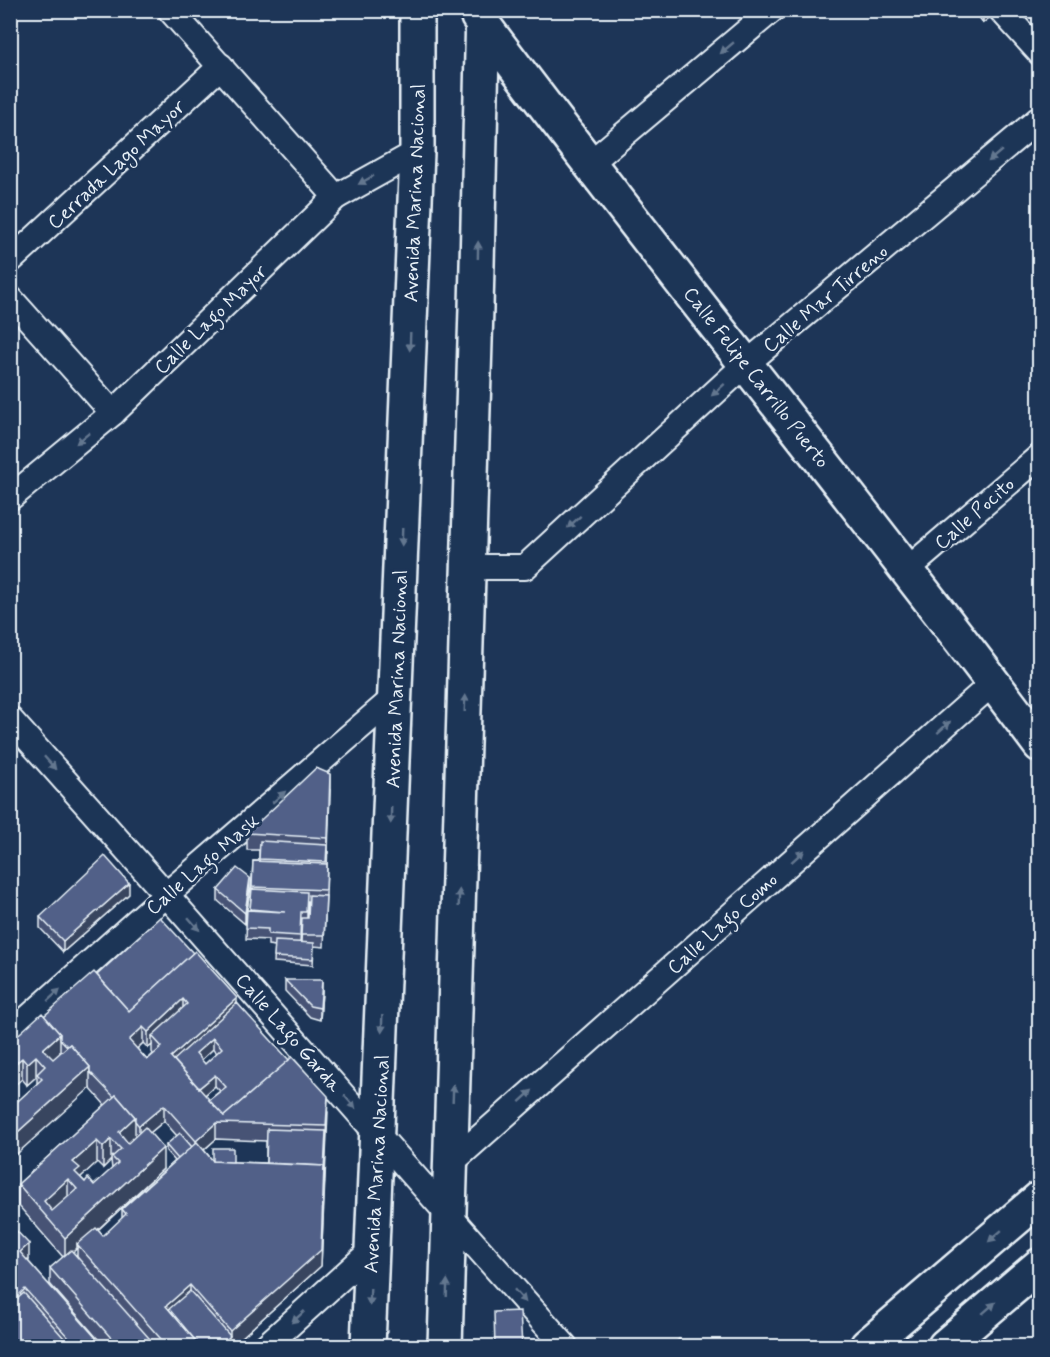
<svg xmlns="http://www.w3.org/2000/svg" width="1050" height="1357" font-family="Mynerve,sans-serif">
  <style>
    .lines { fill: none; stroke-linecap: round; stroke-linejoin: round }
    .street-casing { stroke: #e8f1f8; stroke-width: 28 }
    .secondary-casing { stroke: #e8f1f8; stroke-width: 38 }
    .street { stroke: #1d3557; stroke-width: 24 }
    .secondary { stroke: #1d3557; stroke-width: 33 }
    .wall { fill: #465375; stroke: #e8f1f8; stroke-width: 1.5; fill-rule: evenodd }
    .shaded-wall { fill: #39445f; stroke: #e8f1f8; stroke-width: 1.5 }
    .building { fill: #516188; stroke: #e8f1f8; stroke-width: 1.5; fill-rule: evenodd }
    .oneway { fill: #64778f }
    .labels { text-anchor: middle; stroke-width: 6; stroke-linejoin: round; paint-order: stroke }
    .street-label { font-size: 20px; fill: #e8f1f8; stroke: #1d3557 }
  </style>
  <rect width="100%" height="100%" fill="#1d3557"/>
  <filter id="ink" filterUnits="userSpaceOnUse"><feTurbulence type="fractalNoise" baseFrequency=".0167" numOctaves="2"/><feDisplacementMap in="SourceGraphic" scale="12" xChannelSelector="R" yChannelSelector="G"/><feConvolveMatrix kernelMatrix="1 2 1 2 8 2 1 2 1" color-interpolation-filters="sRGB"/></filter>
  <g filter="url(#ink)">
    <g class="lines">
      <g class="street-casing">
        <g id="street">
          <path d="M170 10 336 197"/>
          <path d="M1001 10 1040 53"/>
          <path d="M589 164 772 10"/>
          <path d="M10 261 221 66"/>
          <path d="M10 298 113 413"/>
          <path d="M10 498 113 413 336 197 417 152"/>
          <path d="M469 567H525L746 364 1040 118"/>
          <path d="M908 569 1040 456"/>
          <path d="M10 719C197 927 379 1138 565 1346"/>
          <path d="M10 1034 167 894 396 696"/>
          <path d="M451 1163 993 683"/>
          <path d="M266 1346 372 1250"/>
        </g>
      </g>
      <g class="secondary-casing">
        <g id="secondary">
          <path d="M478 17C661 263 857 499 1040 745"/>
          <path d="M368 1346 417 152V10"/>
          <path d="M445 1346 476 308 483 10"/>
          <path d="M867 1346 1040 1198"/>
          <path d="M945 1346 1040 1265"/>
        </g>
      </g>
      <use href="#street" class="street"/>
      <use href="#secondary" class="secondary"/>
    </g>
    <g class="wall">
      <path d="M974 10H995V13L983 23Z"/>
      <path d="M330 790 324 947 314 946 313 965 274 962 275 946 268 945V940L246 939 247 913 245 924 218 901V890L250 889 247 910 250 911 253 861H259V850H247V833ZM307 901H308V918H307ZM301 923H302L301 943H300Z"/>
      <path d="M129 894 63 952 40 928V917Z"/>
      <path d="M97 975 237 1003 328 1112 321 1266 231 1347H105L50 1284V1268L63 1257 18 1205V1184L105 1105 90 1088 18 1101 37 1084V1078L36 1077 27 1085 22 1079 10 1042ZM143 1043 148 1048 152 1045V1052L153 1054 147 1060 137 1049ZM213 1049 217 1053 205 1064 201 1060ZM215 1086 220 1091 209 1100 205 1095ZM164 1121 177 1136 166 1145V1151L175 1161 122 1209V1219L103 1236 98 1230 163 1169 150 1133ZM216 1139 266 1141V1163L213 1161 204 1150ZM111 1160 112 1169 94 1185 85 1182 80 1177 97 1162 103 1168ZM77 1248V1257L73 1252Z"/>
      <path d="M285 980 322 991 320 1020 310 1017 285 991Z"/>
      <path d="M10 1224 29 1260 28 1261 104 1347H10Z"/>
    </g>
    <g class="shaded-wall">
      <path d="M985 10H995V13L983 23V12Z"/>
      <path d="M330 774V790L328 854V838Z"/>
      <path d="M250 878V889L245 924V913Z"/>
      <path d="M129 883V894L63 952V941Z"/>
      <path d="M322 980V991L320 1020V1008Z"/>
      <path d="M237 998V1014L177 1069 171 1057Z"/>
      <path d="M183 999V1016L152 1036V1045L148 1048V1032Z"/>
      <path d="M143 1027V1043L129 1056V1040Z"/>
      <path d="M60 1034V1055L45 1068 43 1049Z"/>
      <path d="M213 1038V1049L196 1065V1053Z"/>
      <path d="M36 1056V1077L27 1085V1064Z"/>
      <path d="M22 1058V1079L10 1089V1068Z"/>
      <path d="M90 1067V1088L10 1160V1139Z"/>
      <path d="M215 1075V1086L197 1102V1090Z"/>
      <path d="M328 1096 321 1266 231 1347H220L230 1336V1331L324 1171Z"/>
      <path d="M164 1105V1121L139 1142V1126Z"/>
      <path d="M135 1117V1138L121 1152 119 1132Z"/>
      <path d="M216 1123V1139L182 1169 196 1152V1141Z"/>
      <path d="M111 1139V1160L103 1168V1147Z"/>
      <path d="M97 1141V1162L80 1178 77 1192 73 1162Z"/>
      <path d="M163 1148V1169L79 1247 77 1244V1248L65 1260V1238Z"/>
      <path d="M68 1179V1200L48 1218 44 1201Z"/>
      <path d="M29 1244V1260L20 1268V1252Z"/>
      <path d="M190 1285V1302L171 1318 166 1306Z"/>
    </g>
    <g class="building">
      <path d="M316 768 330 774 328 838 247 833Z"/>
      <path d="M260 841 327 845 326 862 259 859Z"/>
      <path d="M105 856 129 883 63 941 40 917Z"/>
      <path d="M253 861 327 864 326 890 252 887Z"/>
      <path d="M237 868 250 878 245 913 218 890Z"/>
      <path d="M252 889 307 892 306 912H301L300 936 268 934V929L246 928 247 910 285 912 250 909Z"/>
      <path d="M309 895 326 896 324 935H301L302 918H308Z"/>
      <path d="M160 917 193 953 129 1011 97 975Z"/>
      <path d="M275 941 314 943 313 959 274 957Z"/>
      <path d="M195 951 237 998 171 1057 224 1116 292 1057 328 1096 326 1126 216 1123 196 1141 164 1105 139 1126 135 1121V1117L116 1095 114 1097 90 1072V1067L70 1044 67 1046 60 1039V1034L44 1016 94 972 129 1011ZM183 999 187 1004 152 1036 162 1047 147 1060 129 1040 143 1027 148 1032Z"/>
      <path d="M285 980H322L320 1008 310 1006Z"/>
      <path d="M237 1003 289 1060 224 1116 209 1100 226 1087 215 1075 199 1088 174 1060ZM213 1038 222 1048 205 1064 196 1053Z"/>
      <path d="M42 1013 60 1034 43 1049 53 1059 70 1044 90 1067 10 1139V1097L13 1095 18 1101 42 1079 37 1074 45 1066 36 1056 27 1064 22 1058 10 1068V1042Z"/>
      <path d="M116 1095 135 1117 119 1132 128 1143 145 1127 163 1148 65 1238 18 1184ZM111 1139 121 1149 112 1157 118 1163 94 1185 88 1178 85 1182 75 1172 80 1168 73 1162 97 1141 103 1147ZM68 1179 77 1189 52 1211 44 1201Z"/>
      <path d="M267 1129 326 1131 324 1171V1166L266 1163Z"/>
      <path d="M180 1133 192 1147 178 1159 166 1145Z"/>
      <path d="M197 1142 213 1161 324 1166 321 1250 230 1331 190 1285 166 1306 201 1347H168L77 1244 96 1228 103 1236 126 1214 122 1209Z"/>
      <path d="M213 1148H233V1162L213 1161Z"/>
      <path d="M10 1224 29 1244 20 1252 104 1347H77L25 1289 20 1294 21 1296 10 1305Z"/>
      <path d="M71 1250 157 1347H119L50 1268Z"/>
      <path d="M190 1291 230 1336 220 1347H201L169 1309Z"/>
      <path d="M24 1293 72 1347H10V1305Z"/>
      <path d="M520 1311 522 1347H495L494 1312Z"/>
      <path d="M679 1339 686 1347H671Z"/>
    </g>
    <defs><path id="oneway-solid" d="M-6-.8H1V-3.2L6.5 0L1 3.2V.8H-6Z" transform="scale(1.5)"/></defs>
    <g class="oneway">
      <use href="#oneway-solid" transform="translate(727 48) rotate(140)"/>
      <use href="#oneway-solid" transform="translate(995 156) rotate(140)"/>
      <use href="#oneway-solid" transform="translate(366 180) rotate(151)"/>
      <use href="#oneway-solid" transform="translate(478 250) rotate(-89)"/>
      <use href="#oneway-solid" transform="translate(410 342) rotate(92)"/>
      <use href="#oneway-solid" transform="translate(718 390) rotate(138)"/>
      <use href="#oneway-solid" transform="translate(83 438) rotate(141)"/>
      <use href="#oneway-solid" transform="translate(574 522) rotate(138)"/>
      <use href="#oneway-solid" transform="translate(402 537) rotate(92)"/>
      <use href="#oneway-solid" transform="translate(465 703) rotate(-88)"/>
      <use href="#oneway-solid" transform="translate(944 727) rotate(-42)"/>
      <use href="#oneway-solid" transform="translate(50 763) rotate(48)"/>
      <use href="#oneway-solid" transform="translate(279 797) rotate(-41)"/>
      <use href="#oneway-solid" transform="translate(391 815) rotate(92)"/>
      <use href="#oneway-solid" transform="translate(798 856) rotate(-42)"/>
      <use href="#oneway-solid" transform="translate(459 898) rotate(-88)"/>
      <use href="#oneway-solid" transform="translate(194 924) rotate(49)"/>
      <use href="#oneway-solid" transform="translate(54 995) rotate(-42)"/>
      <use href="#oneway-solid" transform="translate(382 1024) rotate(92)"/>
      <use href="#oneway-solid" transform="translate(453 1093) rotate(-88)"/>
      <use href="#oneway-solid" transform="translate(526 1096) rotate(-42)"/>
      <use href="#oneway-solid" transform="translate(350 1102) rotate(49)"/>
      <use href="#oneway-solid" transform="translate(995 1236) rotate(139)"/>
      <use href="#oneway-solid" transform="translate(447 1288) rotate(-88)"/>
      <use href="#oneway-solid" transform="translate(520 1296) rotate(48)"/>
      <use href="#oneway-solid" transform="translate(370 1297) rotate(92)"/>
      <use href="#oneway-solid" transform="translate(989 1308) rotate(-41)"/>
      <use href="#oneway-solid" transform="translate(298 1317) rotate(138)"/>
    </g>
  </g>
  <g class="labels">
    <g class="street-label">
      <text transform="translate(116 164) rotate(-43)" y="7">Cerrada Lago Mayor</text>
      <text transform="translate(414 193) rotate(-88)" y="7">Avenida Marina Nacional</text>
      <text transform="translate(825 298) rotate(-40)" y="7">Calle Mar Tirreno</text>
      <text transform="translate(210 319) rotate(-44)" y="7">Calle Lago Mayor</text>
      <text transform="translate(757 377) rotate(52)" y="7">Calle Felipe Carrillo Puerto</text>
      <text transform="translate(974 513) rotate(-41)" y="7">Calle Pocito</text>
      <text transform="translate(396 679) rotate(-88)" y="7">Avenida Marina Nacional</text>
      <text transform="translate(202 864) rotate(-41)" y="7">Calle Lago Mask</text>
      <text transform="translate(722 923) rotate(-42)" y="7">Calle Lago Como</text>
      <text transform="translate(289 1032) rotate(49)" y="7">Calle Lago Garda</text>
      <text transform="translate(376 1164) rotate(-87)" y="7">Avenida Marina Nacional</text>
    </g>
  </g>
  <rect width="1050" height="1357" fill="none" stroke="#1d3557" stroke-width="36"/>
  <rect x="18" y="18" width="1014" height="1321" fill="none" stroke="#e8f1f8" stroke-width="2" filter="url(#ink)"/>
</svg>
